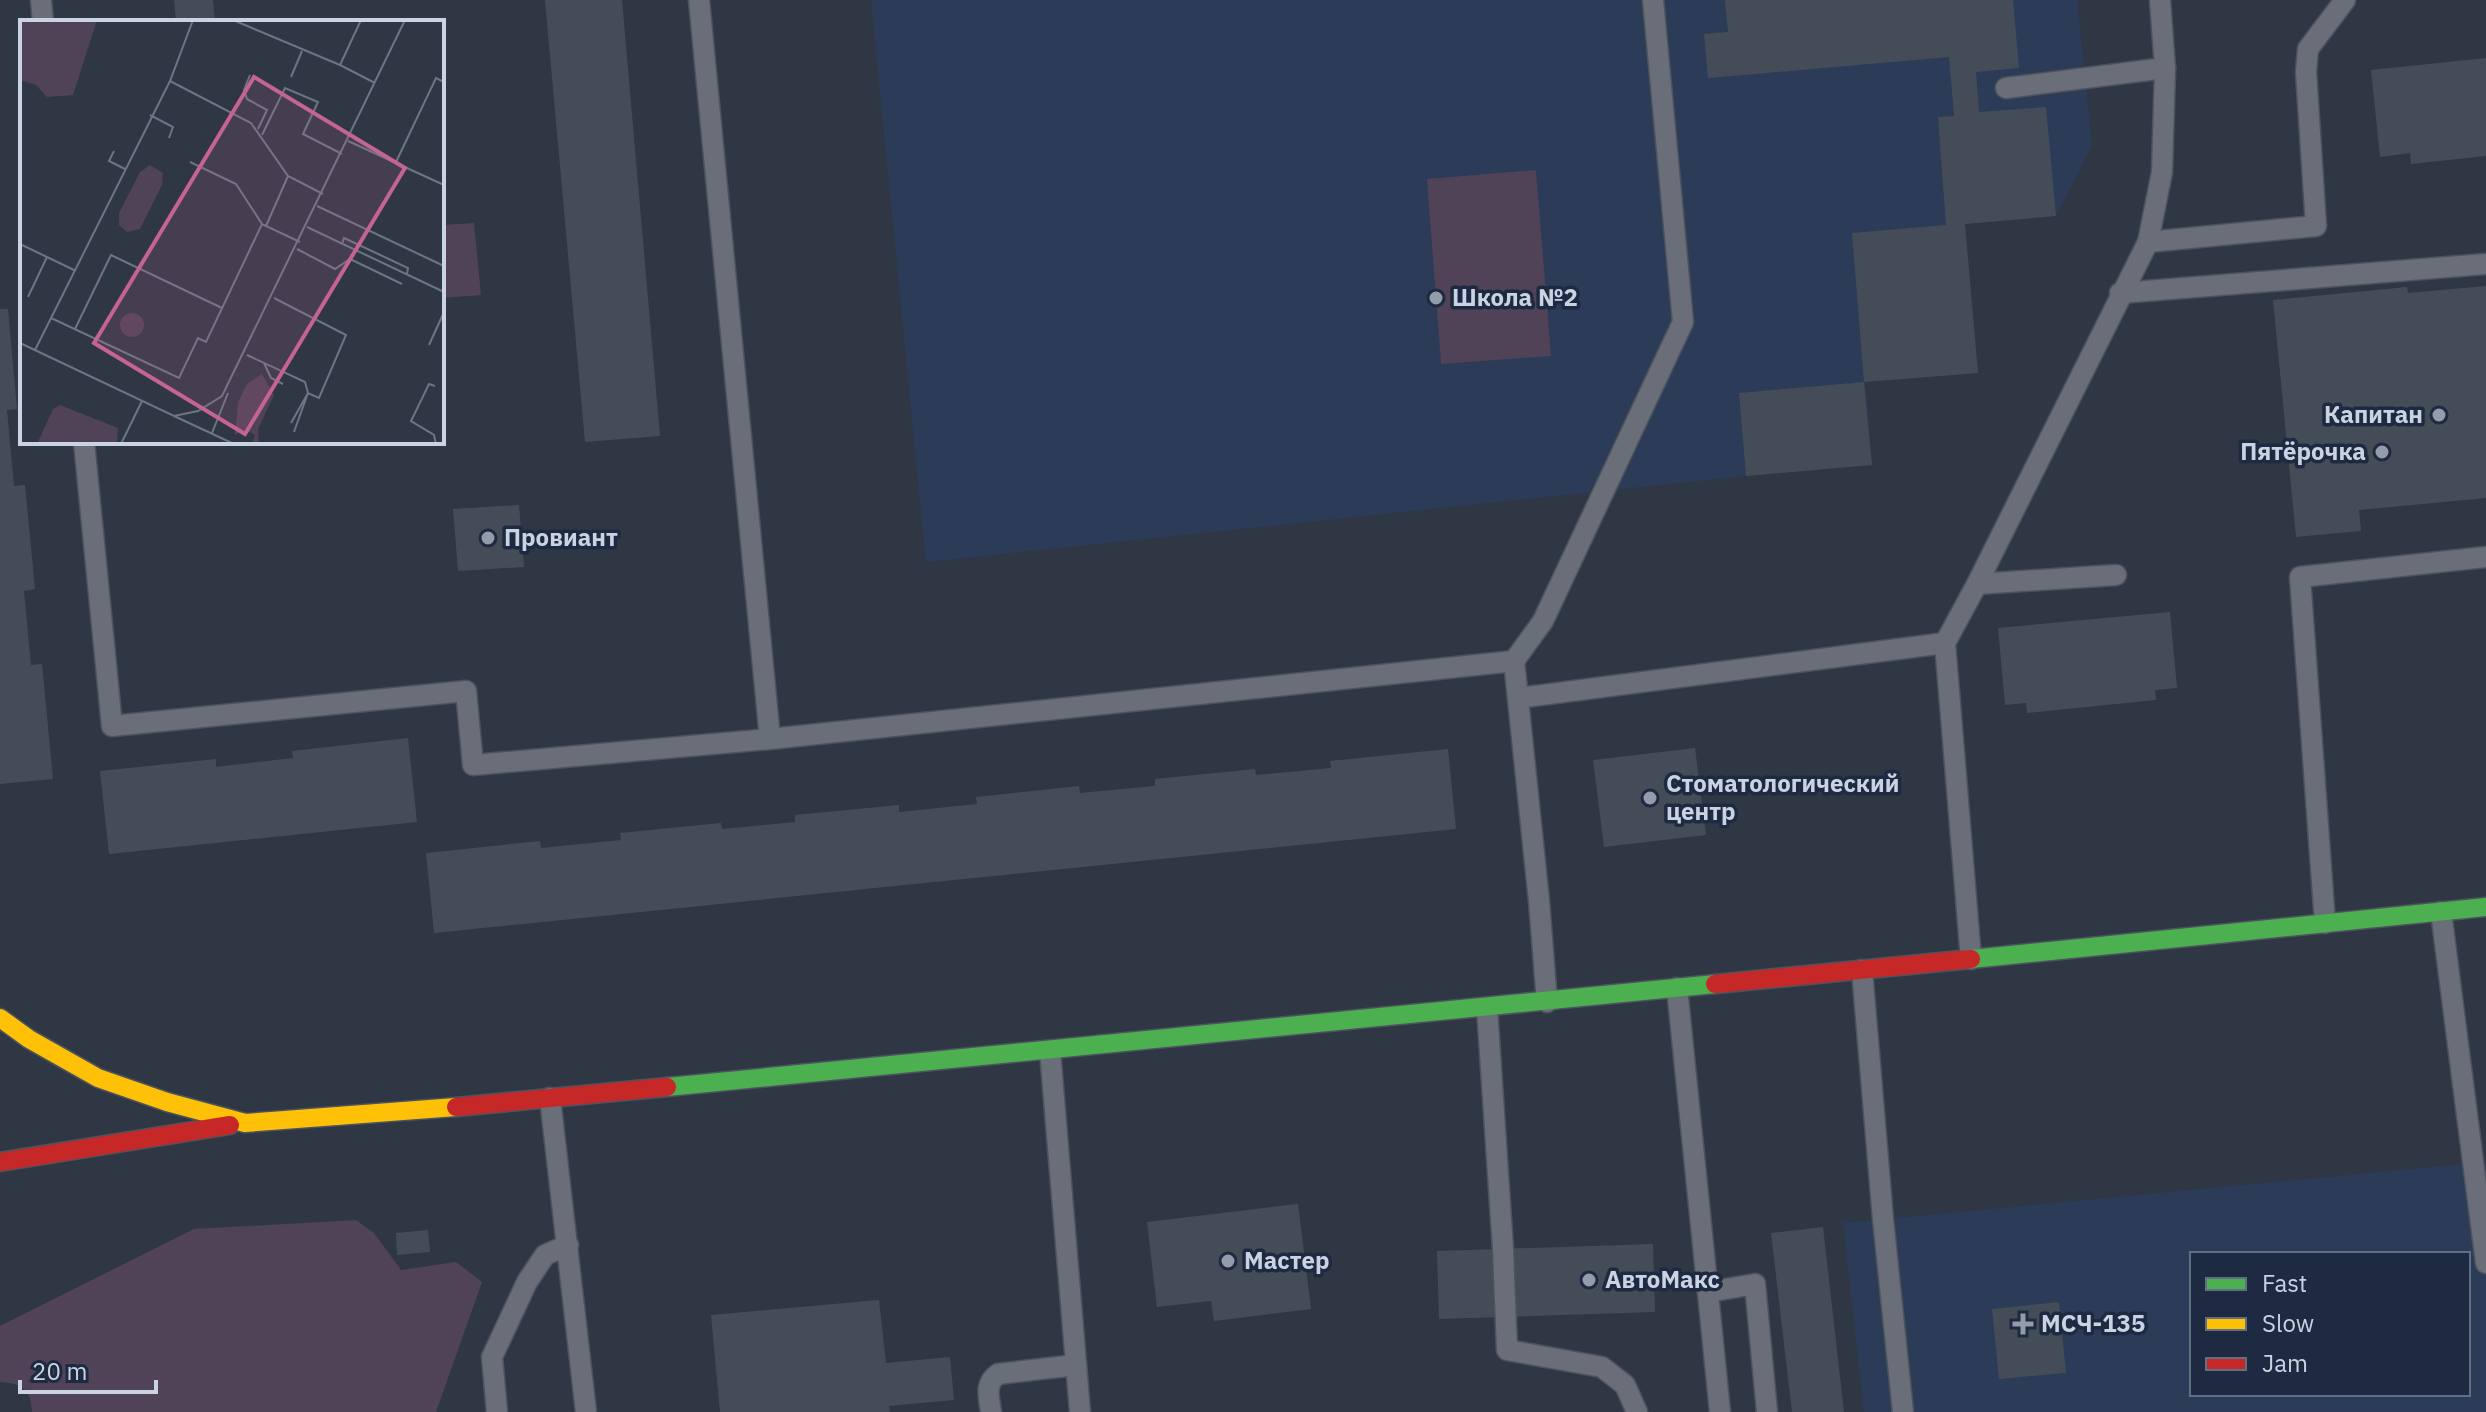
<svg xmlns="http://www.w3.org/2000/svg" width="2486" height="1412" font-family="'IBM Plex Sans',sans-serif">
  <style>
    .built { fill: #2c3b57; fill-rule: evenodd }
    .green { fill: #504257 }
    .building { fill: #444d57 }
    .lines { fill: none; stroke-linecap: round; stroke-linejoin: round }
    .lane-casing { stroke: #4c535e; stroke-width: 23 }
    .fast-casing { stroke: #4c535e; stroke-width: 21 }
    .slow-casing { stroke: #4c535e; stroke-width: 21 }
    .jam-casing { stroke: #4c535e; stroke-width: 21 }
    .lane { stroke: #696e79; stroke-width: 20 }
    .fast { stroke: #4caf50; stroke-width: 18 }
    .slow { stroke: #ffc107; stroke-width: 18 }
    .jam { stroke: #c62828; stroke-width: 18 }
    .poi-dot { fill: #949cab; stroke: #1d2a42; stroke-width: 3 }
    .labels { text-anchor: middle; stroke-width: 7; stroke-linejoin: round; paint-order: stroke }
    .poi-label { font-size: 24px; font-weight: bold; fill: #cad3e2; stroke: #1d2a42; text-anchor: start }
    .inset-road { fill: none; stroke: #6d7584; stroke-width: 2 }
    .view { fill: #c56391; fill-opacity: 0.15; stroke: #c56391; stroke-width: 4 }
    .inset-edge { fill: none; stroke: #cad3e2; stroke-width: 4 }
  </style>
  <rect width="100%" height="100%" fill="#2f3745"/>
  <g class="built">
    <path d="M871 0H2077L2092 146 2056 216 1965 224 1978 373 1865 382 1872 465 1746 476 926 562Z"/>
    <path d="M2486 1162V1412H1864L1843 1223ZM2192 1254H2468V1394H2192Z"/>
  </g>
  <g class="green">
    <path d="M1536 170 1551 356 1441 364 1427 179Z"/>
    <path d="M474 223 481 295 442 298V225Z"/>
    <path d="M356 1220 374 1233 401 1270 456 1262 482 1282 436 1412H32C31 1390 22 1383 0 1382V1326L194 1229Z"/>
  </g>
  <g class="building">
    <path d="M174 0H213L215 22H176Z"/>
    <path d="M545 0H622L660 436 585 442Z"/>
    <path d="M1725 0H2013L2019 68 1976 72 1979 112 2046 107 2056 216 1965 224 1978 373 1864 382 1872 465 1746 476 1739 393 1864 382 1852 233 1946 225 1938 117 1954 116 1949 57 1708 78 1704 34 1728 32Z"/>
    <path d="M2486 58V156L2411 164 2410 153 2380 157 2371 70Z"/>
    <path d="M2486 286V498L2359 510 2361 531 2296 537 2273 300 2407 287 2408 293Z"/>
    <path d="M0 309H8L17 409 7 410 14 486 25 485 35 589 24 591 31 665 42 664 53 779 0 784Z"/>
    <path d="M519 505 524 567 458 571 453 509Z"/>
    <path d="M2170 612 2177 688 2155 690 2156 700 2027 713 2026 703 2005 705 1998 628Z"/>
    <path d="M408 738 417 822 109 854 100 771 216 759V767L293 758 292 751Z"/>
    <path d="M1695 748 1706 835 1604 847 1593 760Z"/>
    <path d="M1448 749 1456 829 434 933 426 853 540 841 541 848 621 840 620 833 721 823 722 829 795 822V815L899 805V812L977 804 976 797 1079 786 1080 793 1155 786V779L1255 769 1256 775 1331 768 1330 761Z"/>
    <path d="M1298 1204 1311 1309 1214 1321 1211 1301 1157 1307 1147 1222Z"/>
    <path d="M1823 1227 1844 1412H1792L1771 1233Z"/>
    <path d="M428 1230 430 1252 397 1255 396 1233Z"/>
    <path d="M1653 1244 1655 1312 1439 1319 1437 1251Z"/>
    <path d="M879 1300 886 1363 950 1357 954 1400 889 1406 890 1412H720L711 1315Z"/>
    <path d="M2059 1302 2066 1373 1999 1379 1992 1309Z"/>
  </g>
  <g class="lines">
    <g class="lane-casing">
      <g id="lane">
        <path d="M41 0 43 22"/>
        <path d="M699 0 770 739"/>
        <path d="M2006 88 2165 68"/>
        <path d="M2148 242 2316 226 2306 72 2308 49 2345 0"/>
        <path d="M2120 293 2486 264"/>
        <path d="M84 442 112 726 466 691 473 765 770 739 1514 661 1539 901 1547 1002"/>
        <path d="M1977 584 2116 575"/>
        <path d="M1514 661 1543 621 1683 322 1653 0"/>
        <path d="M1518 698 1945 643"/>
        <path d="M2441 912 2486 1263"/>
        <path d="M2325 923 2300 577 2486 557"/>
        <path d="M1971 959 1945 643 1977 584 2148 242 2162 172 2165 68 2160 0"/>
        <path d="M1862 970 1883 1219 1903 1412"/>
        <path d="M1677 988 1720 1412"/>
        <path d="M1487 1008 1503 1249 1507 1350 1602 1367 1625 1385 1637 1412"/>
        <path d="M1050 1051 1080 1412"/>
        <path d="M550 1098 586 1412"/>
        <path d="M1708 1292 1755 1284 1767 1412"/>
        <path d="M497 1412 492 1357 527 1282 545 1255 568 1245"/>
        <path d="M991 1412C989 1397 984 1384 998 1374L1076 1365"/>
      </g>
    </g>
    <g class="fast-casing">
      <g id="fast">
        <path d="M1971 959 2486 907"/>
        <path d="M667 1087 1715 984"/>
      </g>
    </g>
    <g class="slow-casing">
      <path id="slow" d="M0 1018 29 1039 98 1078 167 1102 245 1123 456 1107"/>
    </g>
    <g class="jam-casing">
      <g id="jam">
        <path d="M1715 984 1971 959"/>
        <path d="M456 1107 667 1087"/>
        <path d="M0 1162 230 1125"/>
      </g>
    </g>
    <use href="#lane" class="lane"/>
    <use href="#fast" class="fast"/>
    <use href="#slow" class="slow"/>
    <use href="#jam" class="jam"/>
  </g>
  <g class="poi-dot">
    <circle cx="1436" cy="298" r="8"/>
    <circle cx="2439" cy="415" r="8"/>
    <circle cx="2382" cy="452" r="8"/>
    <circle cx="488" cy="538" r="8"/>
    <circle cx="1650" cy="798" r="8"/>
    <circle cx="1228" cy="1261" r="8"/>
    <circle cx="1589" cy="1280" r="8"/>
    <path d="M2019 1312h8v8h8v8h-8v8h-8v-8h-8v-8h8z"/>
  </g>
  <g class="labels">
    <g class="poi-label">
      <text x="1452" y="306">Школа №2</text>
      <text x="2423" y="423" text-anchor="end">Капитан</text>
      <text x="2366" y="460" text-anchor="end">Пятёрочка</text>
      <text x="504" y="546">Провиант</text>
      <text x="1666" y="792">Стоматологический<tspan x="1666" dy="28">центр</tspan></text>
      <text x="1244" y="1269">Мастер</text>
      <text x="1605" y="1288">АвтоМакс</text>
      <text x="2041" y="1332">МСЧ-135</text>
    </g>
  </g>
  <g transform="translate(20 20)">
    <rect width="424" height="424" fill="#2f3745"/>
    <path d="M0 0H77L53 75 27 77 16 65 0 60ZM130 145 143 153 142 165 120 209 107 212 99 205V193L120 152ZM100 305a12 12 0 1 1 24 0a12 12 0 1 1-24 0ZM242 354 254 375 238 409 239 424H232L235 415 225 410 215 415 218 382 227 364ZM40 385 98 408 97 424H17L33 389Z" fill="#504257"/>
    <path class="inset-road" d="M213 0 320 45M341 0 320 45 355 63M230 55 224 70 227 79 247 90 238 109M271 57 282 31M150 61 231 103 268 156 303 174M130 95 153 107 149 118M242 115 265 68 298 82 283 114 322 134M328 121 424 165M94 131 89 141 105 149M170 142 216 164 242 204M376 142 416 58 424 62M297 186 424 246M246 206 268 156M287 207 424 272M0 224 54 250M322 224 324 218 388 248 387 254M277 229 315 249 330 239 382 264M8 277 27 237M254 278 326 315 299 378 288 373 274 412M31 298 159 358 178 318 186 322 242 204 280 222M55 309 91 235 202 288M0 323 154 396 178 391 202 376 385 0M409 325 424 292M15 330 150 61 173 0M227 335 285 362 288 373 271 403M244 343 251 358 263 364M415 366 409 364 391 401 414 415 416 424M154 396 214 424M192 413 208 373M101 424 122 381"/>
    <path class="view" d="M234 57 385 148 225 414 74 323Z"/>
    <rect width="424" height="424" class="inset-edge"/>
  </g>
  <rect x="2190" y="1252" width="280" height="144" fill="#1d2a42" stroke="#626e82" stroke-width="2"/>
  <rect x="2206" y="1278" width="40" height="12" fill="#4caf50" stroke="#626e82" stroke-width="2"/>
  <text x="2262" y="1292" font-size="24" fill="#cad3e2">Fast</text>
  <rect x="2206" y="1318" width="40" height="12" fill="#ffc107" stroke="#626e82" stroke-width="2"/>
  <text x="2262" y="1332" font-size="24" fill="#cad3e2">Slow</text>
  <rect x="2206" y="1358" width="40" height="12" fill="#c62828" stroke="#626e82" stroke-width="2"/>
  <text x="2262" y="1372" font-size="24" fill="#cad3e2">Jam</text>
  <path d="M20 1380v12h136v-12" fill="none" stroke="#cad3e2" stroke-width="4"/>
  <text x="32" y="1380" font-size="24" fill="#cad3e2" stroke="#1d2a42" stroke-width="6" paint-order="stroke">20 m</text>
</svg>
